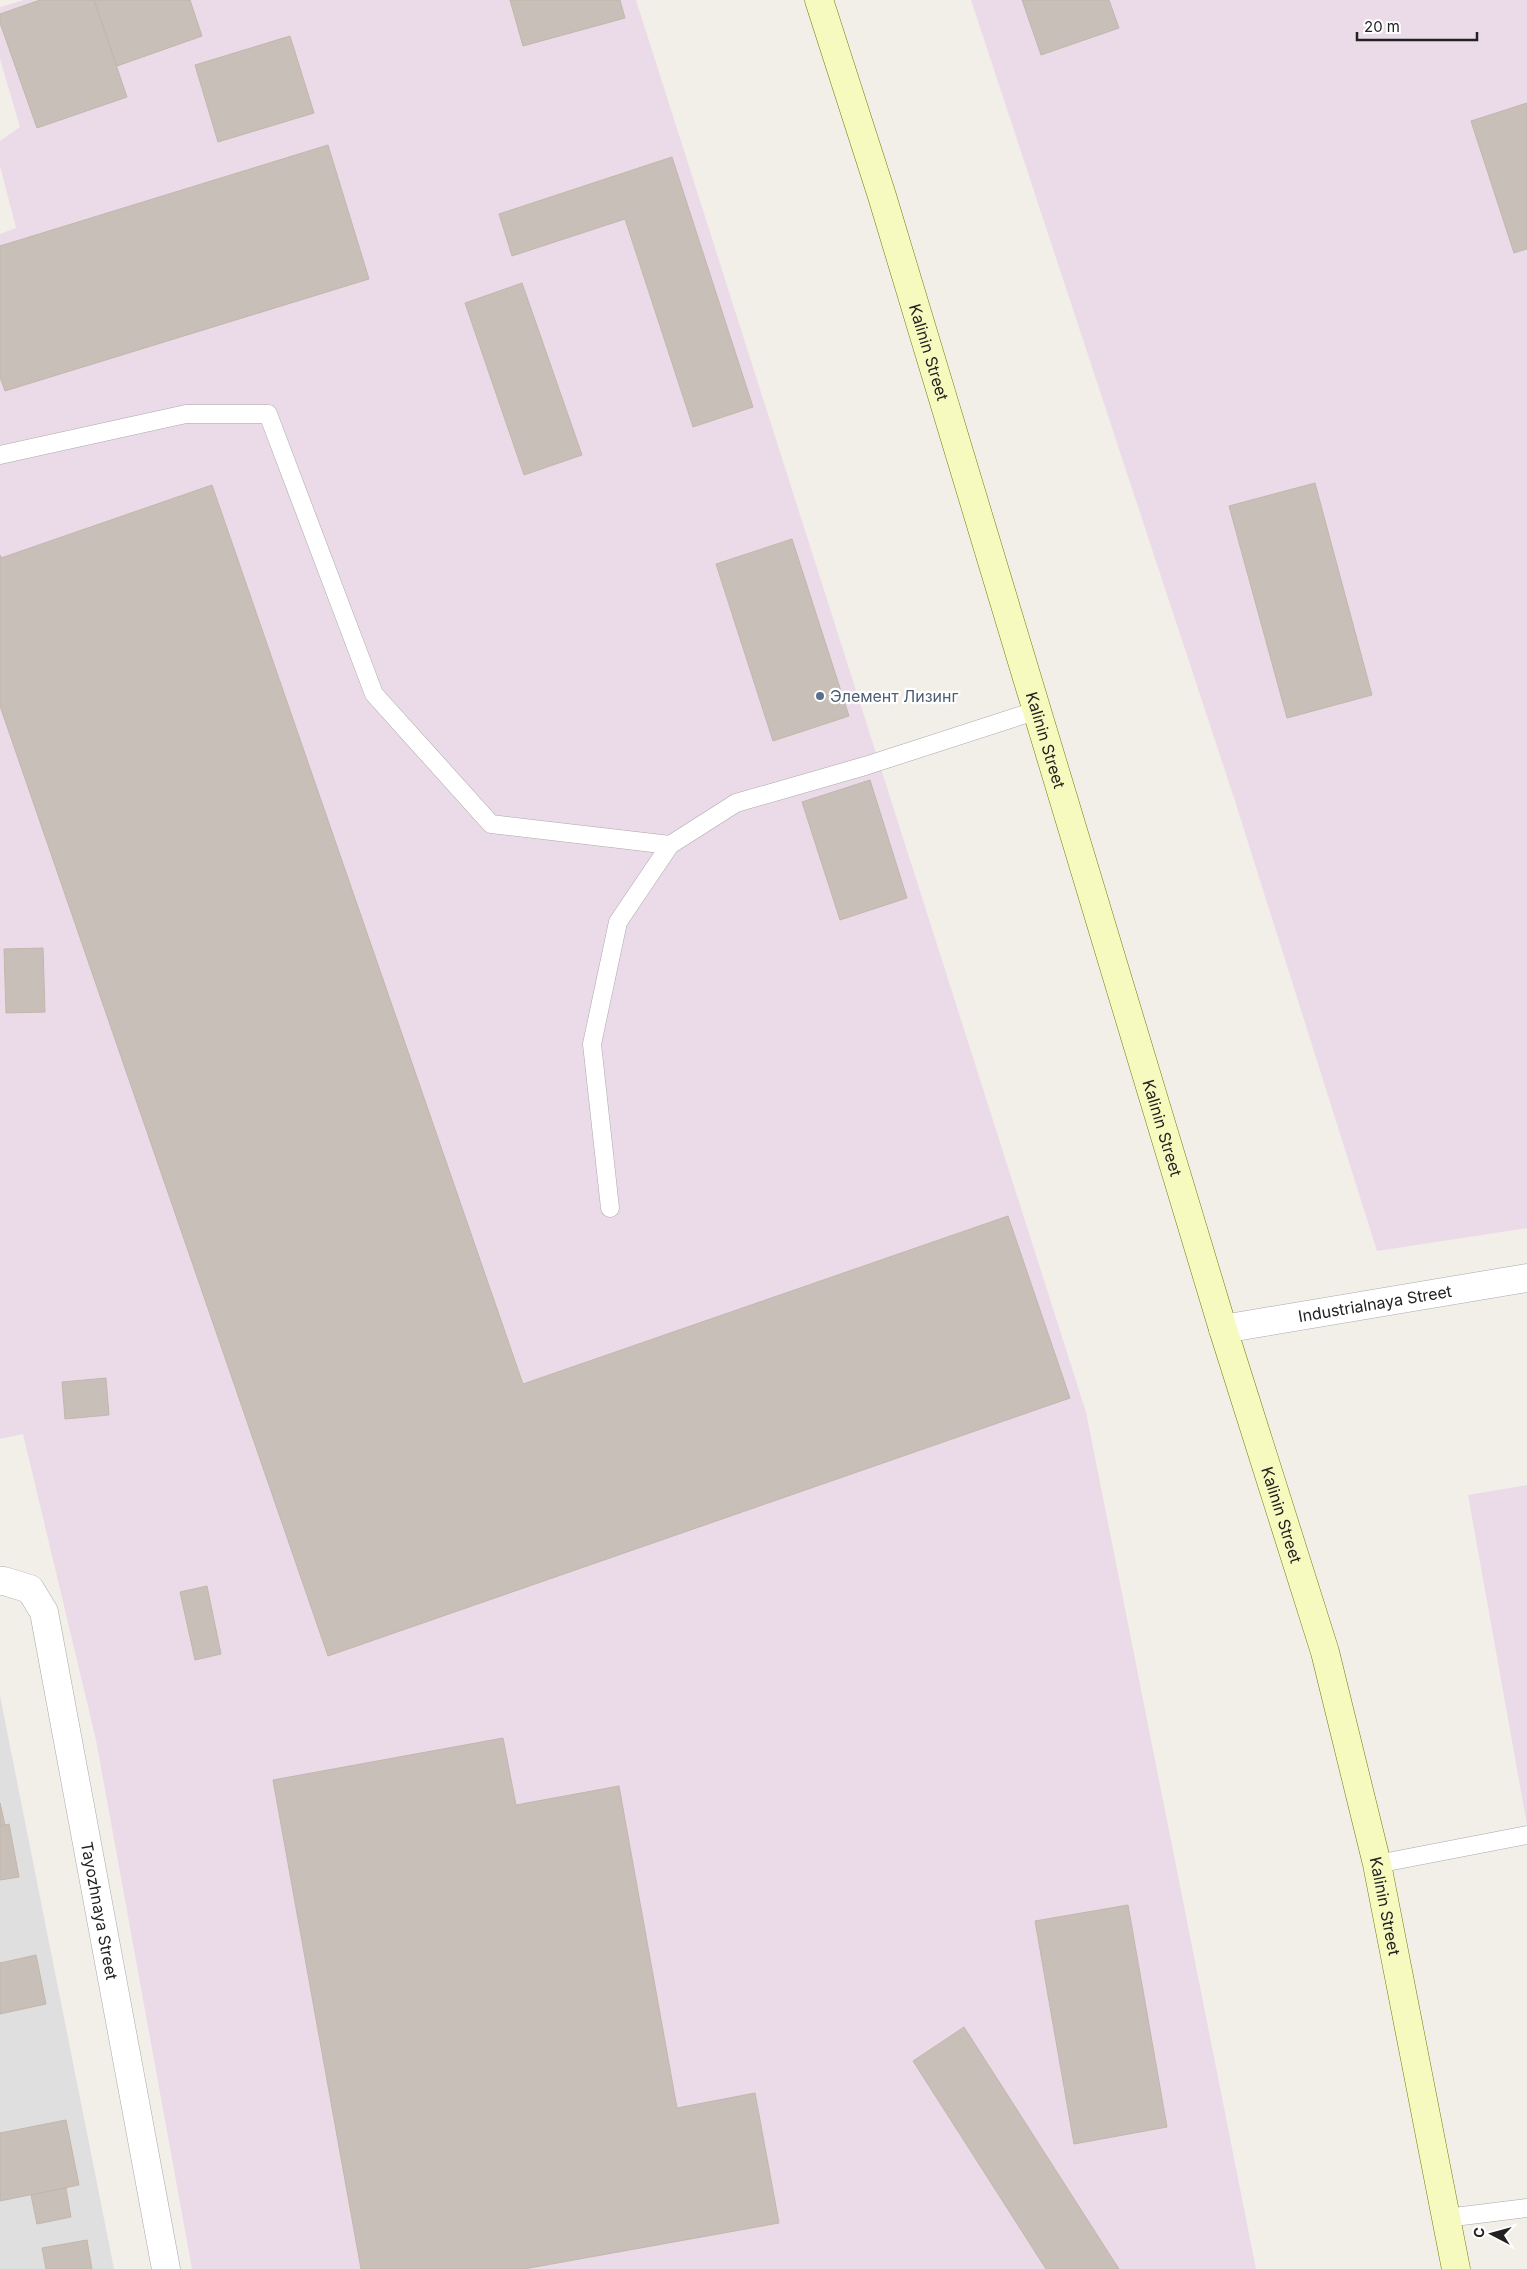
<svg xmlns="http://www.w3.org/2000/svg" width="1527" height="2269" font-family="Inter,sans-serif">
  <style>
    .residential { fill: #e0dfdf }
    .industrial { fill: #ebdbe8 }
    .building { fill: #c7bfb8; stroke: #c4b6ab }
    .lines { fill: none; stroke-linecap: round; stroke-linejoin: round }
    .service-casing { stroke: #a9a9a9; stroke-width: 19 }
    .minor-casing { stroke: #a9a9a9; stroke-width: 29 }
    .secondary-casing { stroke: #707d05; stroke-width: 29 }
    .service { stroke: #fff; stroke-width: 18 }
    .minor { stroke: #fff; stroke-width: 28 }
    .secondary { stroke: #f7fabf; stroke-width: 28 }
    .service-dot { fill: #5c6f8a; stroke: #fff; stroke-width: 2 }
    .labels { text-anchor: middle; stroke-width: 4.5; stroke-linejoin: round; paint-order: stroke }
    .street-label { font-size: 16px; fill: #222; stroke: #fff }
    .service-label { font-size: 16px; fill: #4e5e75; stroke: #fff; text-anchor: start }
  </style>
  <rect width="100%" height="100%" fill="#f2efe9"/>
  <path class="residential" d="M0 1696 114 2269H0Z"/>
  <g class="industrial">
    <path d="M24 0H636L1086 1412 1256 2269H192L96 1740 23 1434 0 1439V234L16 228 0 166V141L20 127 0 59V7Z"/>
    <path d="M971 0H1527V1228L1377 1251 1234 798Z"/>
    <path d="M1527 1485V1825L1468 1495Z"/>
  </g>
  <g class="building">
    <path d="M40 0H94L127 97 37 128 0 23V14Z"/>
    <path d="M94 0H190L202 36 117 66Z"/>
    <path d="M510 0H620L625 18 523 46Z"/>
    <path d="M1022 0H1109L1119 28 1041 55Z"/>
    <path d="M290 36 314 113 218 142 195 65Z"/>
    <path d="M1527 103V249L1514 253 1471 121Z"/>
    <path d="M328 145 369 279 5 391 0 377V246Z"/>
    <path d="M672 157 753 407 693 427 625 219 512 256 499 214Z"/>
    <path d="M522 283 582 455 524 475 465 303Z"/>
    <path d="M1315 483 1372 695 1287 718 1229 506Z"/>
    <path d="M212 485 523 1384 1008 1216 1070 1398 328 1656 0 706V555L1 558Z"/>
    <path d="M792 539 849 716 773 741 716 564Z"/>
    <path d="M870 780 907 898 840 920 802 802Z"/>
    <path d="M43 948 45 1012 6 1013 4 949Z"/>
    <path d="M106 1378 109 1415 65 1419 62 1382Z"/>
    <path d="M207 1586 221 1654 195 1660 180 1592Z"/>
    <path d="M503 1738 516 1805 619 1786 677 2108 755 2093 779 2223 524 2269H361L273 1780Z"/>
    <path d="M0 1803 5 1825 0 1826Z"/>
    <path d="M9 1824 19 1877 0 1880V1826Z"/>
    <path d="M1128 1905 1167 2127 1074 2144 1035 1921Z"/>
    <path d="M36 1955 46 2004 0 2014V1963Z"/>
    <path d="M964 2027 1119 2269H1046L913 2061Z"/>
    <path d="M66 2120 79 2185 0 2201V2133Z"/>
    <path d="M66 2188 71 2217 37 2224 31 2195Z"/>
    <path d="M87 2240 92 2269H46L42 2248Z"/>
  </g>
  <g class="lines">
    <g class="service-casing">
      <g id="service">
        <path d="M0 455 186 414H268L374 694 491 824 670 845"/>
        <path d="M610 1208 592 1044 618 922 670 845 736 803 865 766 1038 710"/>
        <path d="M1377 1864 1527 1835"/>
        <path d="M1446 2218 1527 2208"/>
      </g>
    </g>
    <g class="minor-casing">
      <g id="minor">
        <path id="s1" d="M1223 1329 1527 1278"/>
        <path id="s2" d="M0 1581H4L30 1589 44 1612 166 2269"/>
      </g>
    </g>
    <g class="secondary-casing">
      <g id="secondary">
        <path id="s3" d="M819 0 882 196 1223 1329 1325 1652 1377 1864 1456 2269"/>
      </g>
    </g>
    <use href="#service" class="service"/>
    <use href="#minor" class="minor"/>
    <use href="#secondary" class="secondary"/>
  </g>
  <circle class="service-dot" cx="820" cy="696" r="5"/>
  <g class="labels">
    <g class="street-label">
      <text dy="6" stroke="none"><textPath href="#s3" startOffset="369">Kalinin Street</textPath></text>
      <text dy="6" stroke="none"><textPath href="#s3" startOffset="774">Kalinin Street</textPath></text>
      <text dy="6" stroke="none"><textPath href="#s3" startOffset="1179">Kalinin Street</textPath></text>
      <text dy="6" stroke="none"><textPath href="#s1" startOffset="154">Industrialnaya Street</textPath></text>
      <text dy="6" stroke="none"><textPath href="#s3" startOffset="1584">Kalinin Street</textPath></text>
      <text dy="6" stroke="none"><textPath href="#s3" startOffset="1989">Kalinin Street</textPath></text>
      <text dy="6" stroke="none"><textPath href="#s2" startOffset="362">Tayozhnaya Street</textPath></text>
    </g>
    <g class="service-label">
      <text x="830" y="702">Элемент Лизинг</text>
    </g>
  </g>
  <g transform="translate(1492 2234) rotate(276)" stroke="#ffffff" stroke-width="4" paint-order="stroke">
  <path d="M0-4L9 19L0 12L-9 19Z" fill="#222222"/>
  <text y="-8" font-size="14" font-weight="bold" text-anchor="middle" fill="#222222">С</text>
  </g>
  <path d="M1357 32v8h120v-8" fill="none" stroke="#222222" stroke-width="2.5"/>
  <text x="1364" y="32" font-size="15" fill="#222222" stroke="#ffffff" stroke-width="4" paint-order="stroke">20 m</text>
</svg>
